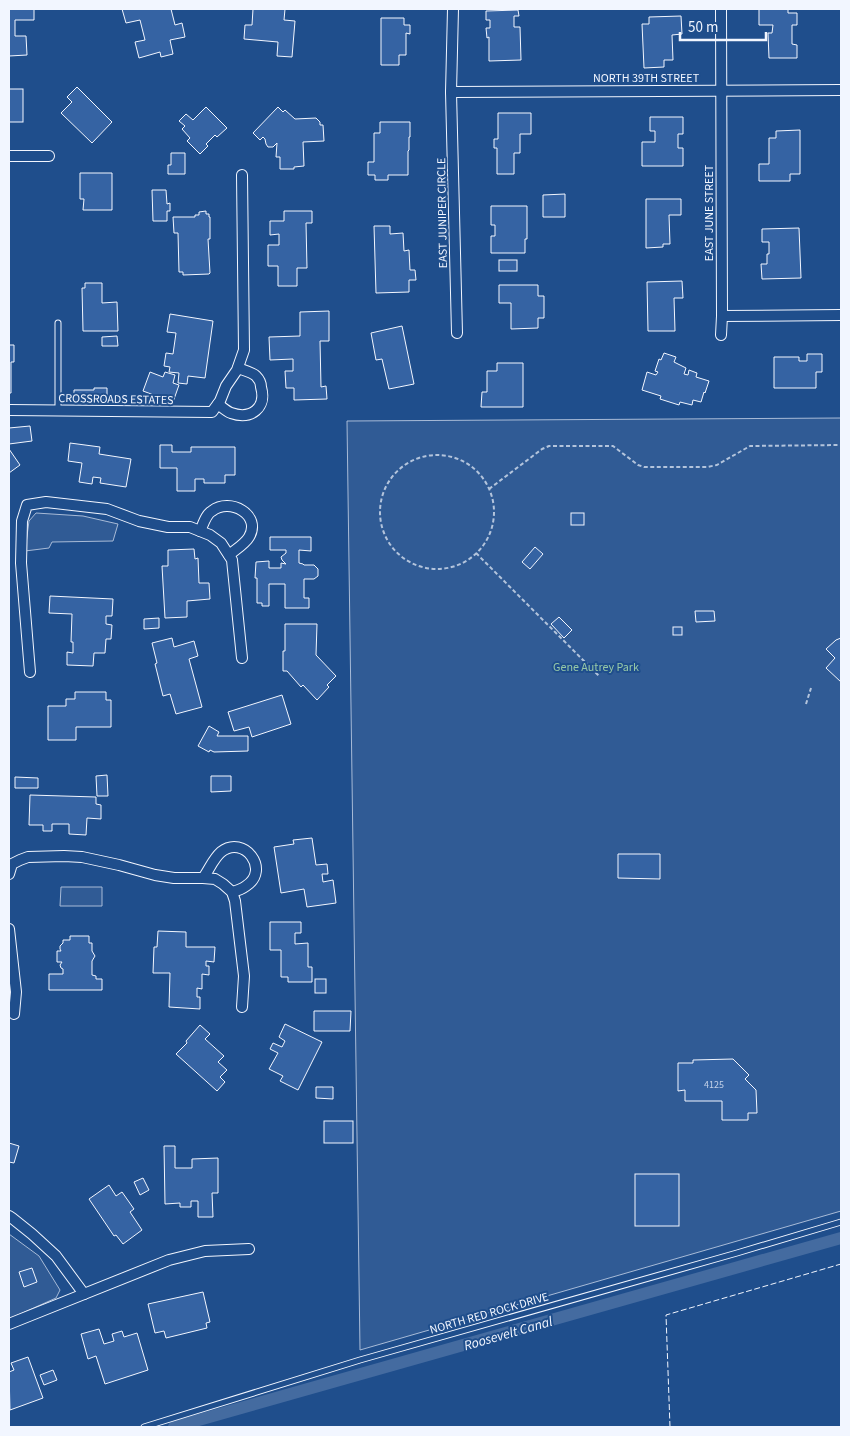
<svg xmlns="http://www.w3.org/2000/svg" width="850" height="1436" font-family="'Source Sans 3',sans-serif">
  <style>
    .green { fill: #305b95; stroke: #a8bbd7 }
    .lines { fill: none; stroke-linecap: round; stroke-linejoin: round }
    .canal { stroke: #446ba0; stroke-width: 12 }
    .building { fill: #3563a3; stroke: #f2f6ff }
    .service-casing { stroke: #f2f6ff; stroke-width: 7 }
    .minor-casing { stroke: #f2f6ff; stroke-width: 12 }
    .path { stroke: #b3c4dc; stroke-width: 2; stroke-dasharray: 4 2.5; stroke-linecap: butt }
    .service { stroke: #1f4e8c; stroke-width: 5 }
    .minor { stroke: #1f4e8c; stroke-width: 10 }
    .fence { stroke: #f2f6ff; stroke-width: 1; stroke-dasharray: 6 2.5; stroke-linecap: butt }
    .labels { text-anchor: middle; stroke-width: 4; stroke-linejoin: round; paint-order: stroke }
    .number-label { font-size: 10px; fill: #c3d1e8 }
    .street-label { font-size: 12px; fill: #f2f6ff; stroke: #1f4e8c }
    .park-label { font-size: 12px; fill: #97c8a6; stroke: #1f4e8c }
    .water-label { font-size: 14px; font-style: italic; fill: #f2f6ff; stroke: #1f4e8c }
  </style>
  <rect width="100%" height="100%" fill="#1f4e8c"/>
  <g class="green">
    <path d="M841 418V1211L360 1350 347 421Z"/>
    <path d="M36 513 83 516 118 524 113 541 52 542 49 548 25 551 29 521Z"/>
    <path d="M61 887H102V906H60Z"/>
    <path d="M9 1234 39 1256 60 1290 56 1298 9 1319Z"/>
  </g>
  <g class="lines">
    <path class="canal" d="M174 1427 841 1238"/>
  </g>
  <g class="building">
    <path d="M9 9H34V20H15V36H26L27 55 9 56Z"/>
    <path d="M122 9H171L175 25 182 23 185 37 170 40 173 54 161 57 160 52 139 58 135 42 145 40 140 20 126 23Z"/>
    <path d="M253 9H285L284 20 295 21 292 57 277 56 278 42 244 39 245 25H252Z"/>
    <path d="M759 9H788V13H797V25H792V44L797 45V58H769L768 33H772L773 25H759Z"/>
    <path d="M518 10 519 16H514V27H520L521 60 489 61V37L487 38 486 28H490V20H486V11Z"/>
    <path d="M681 16 682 34 672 35 673 60H664V67L644 68 642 24H649V17Z"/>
    <path d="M381 18H404V25H410V34L406 33V55H399V65H381Z"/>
    <path d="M77 87 112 122 92 143 61 113 72 102 67 97Z"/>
    <rect x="9" y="89" width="14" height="33"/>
    <path d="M206 107 227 128 217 137 215 135 206 144 208 146 200 154 187 141 190 138 182 129 185 126 179 121 186 114 193 120Z"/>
    <path d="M278 107 283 112 285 110 295 119 316 118 320 122V125H323L324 141 303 142 304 166 294 167V169H280V157H276L277 143 273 147H268L266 144 265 139 263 137 260 140 253 133Z"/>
    <path d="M498 113H531V134H520V153H514V174H497V148H494V139H498Z"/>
    <path d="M650 117H683V134H678V148H683V166H642V142H655V131H650Z"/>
    <path d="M380 122H410V137H409V150L408 151V175H388V180H375V175H368V162H374V133H380Z"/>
    <path d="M800 130V174H790V181H759V164H769V138H776V131Z"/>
    <path d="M171 153H185V174H168V165H171Z"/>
    <path d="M80 173H112V210H83L84 199H80Z"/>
    <path d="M152 190H166L167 204 170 203V211H167V221H153Z"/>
    <path d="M565 194V217H543V195Z"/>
    <path d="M646 199H681V215H669L670 244H663V247L646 248Z"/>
    <path d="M491 206H527V239H525V253H491V236H495V225H491Z"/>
    <path d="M206 211V214H209V217H210V239H208L210 273 209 274 183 275V272H179L178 233H174L173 217H195V215H199V212Z"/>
    <path d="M284 211H312V223H306L307 268H297V286H278V266H268V245H279V234L270 235V221H284Z"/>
    <path d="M374 226H390V234L403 233 404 251 409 250 410 270H415L416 280H409V292L376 293Z"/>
    <path d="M799 228 801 278 762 279 761 264H767V254H769V242H762V229Z"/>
    <rect x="499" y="260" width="18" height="11"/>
    <path d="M682 281 683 298H674L675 331H648L647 282Z"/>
    <path d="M85 283H102V303L117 302 118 331H83L82 288H85Z"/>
    <path d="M499 285H538V296H544V318H538V328L511 329V303H499Z"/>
    <path d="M329 311V341H320L321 387 326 386 327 399 294 400V388H286L285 371H293V359L270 360 269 337 300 336V312Z"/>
    <path d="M170 314 213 321 205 378 188 376 187 384 178 383 179 373 169 372 170 367 164 366 166 353 173 354 176 333 167 332Z"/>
    <path d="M402 326 414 384 389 389 382 359 376 360 371 333Z"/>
    <path d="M117 336 118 346H102V337Z"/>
    <path d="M9 345H14V362H11V393H9Z"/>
    <path d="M664 353 676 357 674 362 686 368 684 374 688 375 689 370 697 373 696 377 709 381 705 393 704 392 701 402 693 400 692 405 680 402 679 405 660 399 661 396 642 390 647 372 656 375 658 372 655 371 659 359 661 360Z"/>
    <path d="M807 354H822V372H816V388H774V357H799V361H807Z"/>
    <path d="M497 363H523V407H481L482 392H487V371H497Z"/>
    <path d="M150 372 163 377 165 372 175 375 173 383 179 385 173 402 143 391Z"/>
    <path d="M94 388H107V400H74V390H94Z"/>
    <path d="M30 426 32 441 9 444V428Z"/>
    <path d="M70 443 100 447 99 454 131 459 126 487 100 483 101 478 93 477 92 484 79 482 82 463 68 461Z"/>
    <path d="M160 445H172V452H191V447H235V475H225V483H204V479H195V491H177V468H160Z"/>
    <path d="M9 449 20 465 9 473Z"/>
    <rect x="571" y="513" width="13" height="12"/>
    <path d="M270 537H311V551L299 550V563L303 564 304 565H314L318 569V576L314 579H304V598H309V608H285V584H269V606H262V603H257V578H255L256 562 269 561V568H281V563L286 564 282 560 281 557 286 553V550H270Z"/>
    <path d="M535 547 543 554 530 569 522 562Z"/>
    <path d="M194 549 195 559 198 558 199 583H209L210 599 187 601V617L165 618 162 566H168V550Z"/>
    <path d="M50 596 113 599 112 616H106V624L112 625 111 639H106L105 653H94L93 666 67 665V652L73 653V642H71L72 614 49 613Z"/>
    <path d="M695 611H714L715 621 696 622Z"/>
    <path d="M559 617 572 630 564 638 551 624Z"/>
    <path d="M159 618V628L144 629V619Z"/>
    <path d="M285 624H317L316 655 336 676 327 685 329 687 317 700 303 685 301 687 287 671H283V651H285Z"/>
    <rect x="673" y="627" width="9" height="8"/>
    <path d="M172 638 174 647 194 641 198 656 189 659 202 707 176 714 170 694 163 696 155 664 157 663 152 643Z"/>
    <path d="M841 638V682L826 668 835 658 826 649 836 640Z"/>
    <path d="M75 692H106V700H111V727H76V740H48V706H66V699H75Z"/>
    <path d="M282 695 291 724 252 737 249 727 234 731 228 712Z"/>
    <path d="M209 726 219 732 217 736H248V751L214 752 210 750 209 752 198 746Z"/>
    <path d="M107 775 108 796H97L96 776Z"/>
    <path d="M211 776H231V791L211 792Z"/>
    <path d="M15 777 38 778V788H15Z"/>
    <path d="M30 795 96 797V804L101 805V819L87 818 86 835 69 834V824H52V831H43V825H29Z"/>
    <path d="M312 838 316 865 327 864 328 874H322L323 882 333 880 336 903 307 907 304 889 281 893 274 847 294 844 293 840Z"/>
    <path d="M618 854H660V879L618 878Z"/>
    <path d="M270 922H301V933H295V944L308 943V967H312V982H288V977H281V950H270Z"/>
    <path d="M158 931 186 932V947H215L214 962 206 961V966H209V975L202 974V989L197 988V997H200V1009L169 1007 170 973H153L154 947H157Z"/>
    <path d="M70 936H89V943H92V951L95 956 92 961V975L96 976V979H102V990H49V974H63V969L61 968 60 965 62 962H57V951H61L60 949V946L63 943V940H70Z"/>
    <rect x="315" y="979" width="11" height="14"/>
    <path d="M314 1011H351L350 1031H314Z"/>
    <path d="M285 1024 322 1042 298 1090 280 1081 283 1076 269 1069 278 1053 270 1049 273 1043 282 1047 285 1041 279 1037Z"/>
    <path d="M200 1025 210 1034 205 1039 224 1056 218 1062 227 1070 220 1077 225 1082 217 1091 176 1054 187 1043 186 1041Z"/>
    <path d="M733 1059 749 1075 745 1079 756 1090 757 1113H748V1120H722V1101H685V1090L678 1091V1063H693V1060Z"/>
    <path d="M316 1087H333V1099L316 1098Z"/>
    <rect x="324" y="1121" width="29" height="22"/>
    <path d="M9 1143 19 1146 14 1163 9 1162Z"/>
    <path d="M164 1146H175V1168H192V1159L218 1158V1193H212L213 1217H198V1201H191V1207H180V1203L165 1204Z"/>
    <rect x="635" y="1174" width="44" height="52"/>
    <path d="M143 1178 149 1190 140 1195 134 1182Z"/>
    <path d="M109 1185 116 1196 122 1192 134 1209 130 1212 142 1230 123 1244 116 1235 114 1236 89 1199Z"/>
    <path d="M32 1268 37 1282 24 1287 19 1272Z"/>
    <path d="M203 1292 210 1322 206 1323 207 1328 166 1338 164 1331 155 1333 148 1304Z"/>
    <path d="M99 1329 104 1344 114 1341 112 1334 122 1331 124 1337 137 1333 148 1370 105 1384 96 1356 88 1359 81 1334Z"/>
    <path d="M28 1357 43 1398 10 1410 9 1372 14 1370 11 1363Z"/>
    <path d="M53 1370 57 1380 44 1385 40 1375Z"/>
  </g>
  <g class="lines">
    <g class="service-casing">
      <g id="service">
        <path d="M58 323V410"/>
        <path d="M144 1427 360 1360 737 1253 841 1222"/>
      </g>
    </g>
    <g class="minor-casing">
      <g id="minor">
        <path d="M453 9 451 92 457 333"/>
        <path d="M451 92 841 90"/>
        <path d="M9 156H49"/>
        <path d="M722 316 841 315"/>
        <path d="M721 335 722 316 721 9"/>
        <path d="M218 404C222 407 226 411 231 413 251 420 267 408 261 387 261 384 259 379 256 376 252 372 243 370 238 368"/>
        <path d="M9 410 212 412 220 401 226 386 237 370 244 350 242 175"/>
        <path d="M200 531C203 525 206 514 212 511 230 497 262 515 249 537 245 544 235 550 229 555"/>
        <path d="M30 672 21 563 22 521 27 505 46 502 107 509 139 521 168 527H190L210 535 221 543 232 560 242 658"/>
        <path d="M9 874 12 864 20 860 28 857 64 856 82 857 119 865 155 875 174 878H203L215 879 223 884 232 892 235 901 244 976 242 1007"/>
        <path d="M203 878C209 870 213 859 221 852 244 834 271 870 246 886 242 889 236 891 232 892"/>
        <path d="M9 929 16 992 14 1014"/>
        <path d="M9 1216 12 1218 32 1234 56 1256 84 1294"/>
        <path d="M9 1324 169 1260 205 1251 249 1249"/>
      </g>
    </g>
    <g class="path">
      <circle cx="437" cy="512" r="57"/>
      <path d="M489 489 542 449 549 446H613L638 465 644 467H707L717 465 750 446 841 445"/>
      <path d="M476 553 600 677"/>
      <path d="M806 704 811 688"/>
    </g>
    <use href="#service" class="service"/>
    <use href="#minor" class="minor"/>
    <path class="fence" d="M670 1427 666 1315 841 1264"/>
  </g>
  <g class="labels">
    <g class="number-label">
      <text x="714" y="1088">4125</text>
    </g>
    <g class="street-label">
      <text x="646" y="82">NORTH 39TH STREET</text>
      <text transform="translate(442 213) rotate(-91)" y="4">EAST JUNIPER CIRCLE</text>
      <text transform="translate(709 213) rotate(-90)" y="4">EAST JUNE STREET</text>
      <text transform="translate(116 399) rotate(1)" y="4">CROSSROADS ESTATES</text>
      <text transform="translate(489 1313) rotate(-16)" y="4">NORTH RED ROCK DRIVE</text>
    </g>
    <g class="park-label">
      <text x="596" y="671">Gene Autrey Park</text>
    </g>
    <g class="water-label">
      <text transform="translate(508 1333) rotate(-16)" y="5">Roosevelt Canal</text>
    </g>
  </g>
  <rect width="850" height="1436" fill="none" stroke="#f2f6ff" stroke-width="20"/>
  <path d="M680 32v8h86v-8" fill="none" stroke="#f2f6ff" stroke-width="2.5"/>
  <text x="688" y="32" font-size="15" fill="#f2f6ff" stroke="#1f4e8c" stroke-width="4" paint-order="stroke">50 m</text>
</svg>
